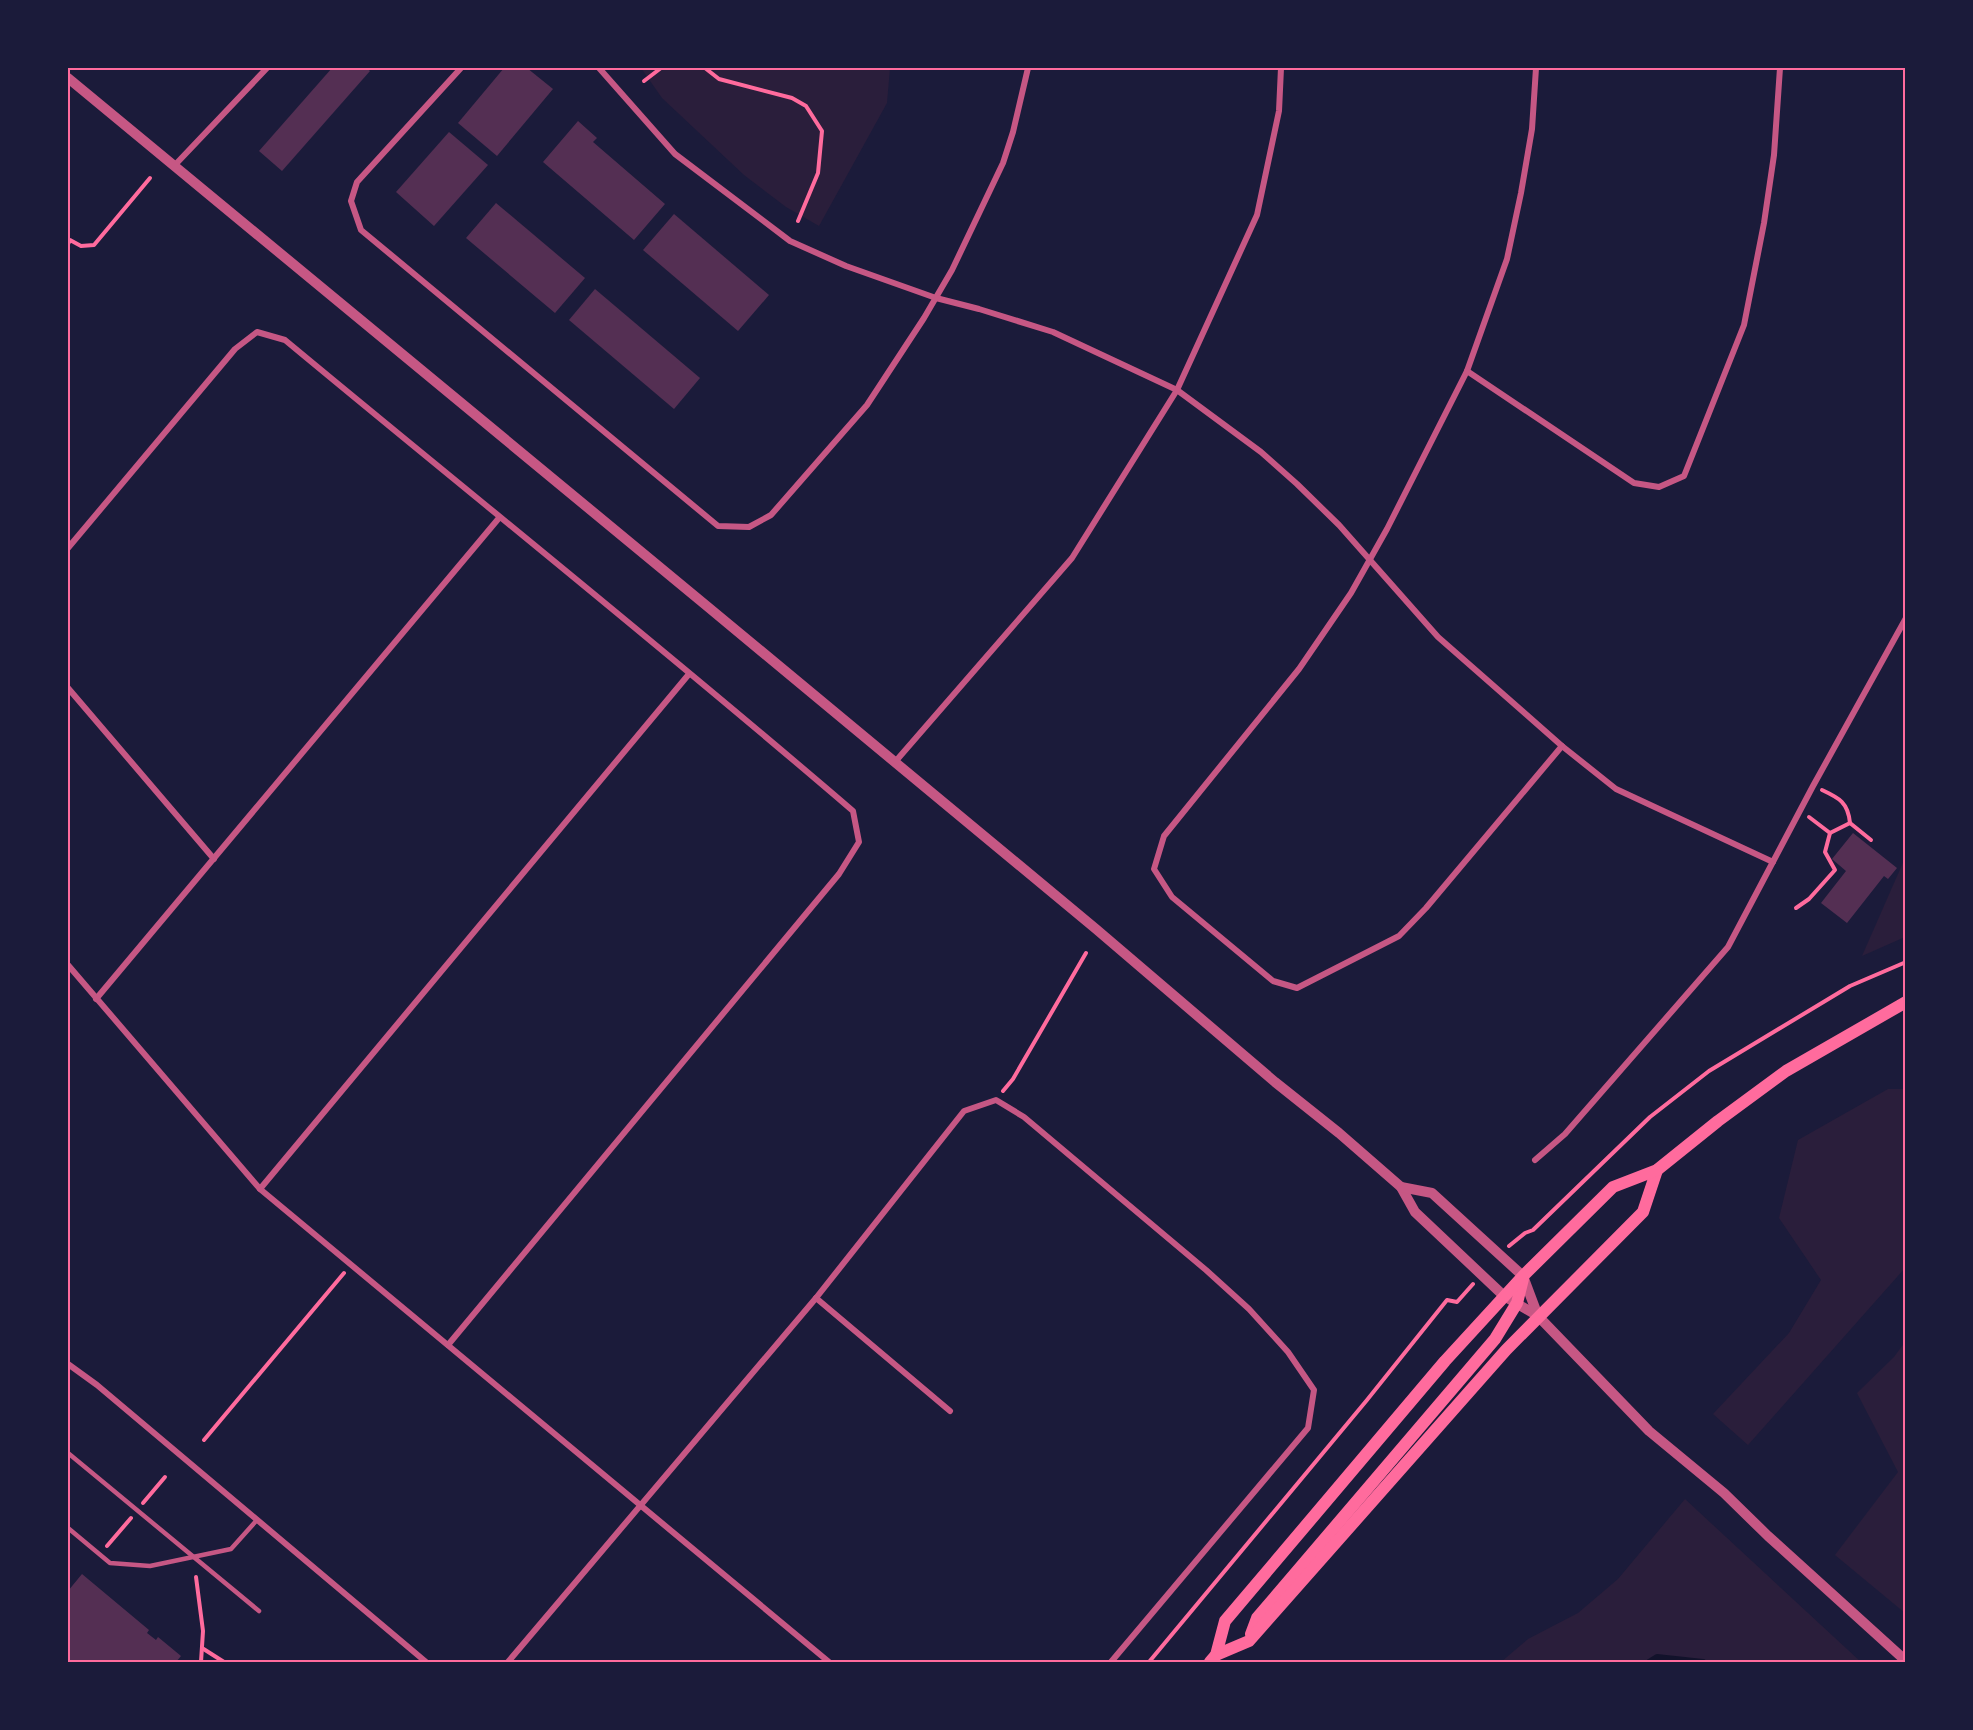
<svg xmlns="http://www.w3.org/2000/svg" width="1973" height="1730" font-family="Raleway,sans-serif">
  <style>
    .green { fill: #2a1e3b }
    .lines { fill: none; stroke-linecap: round; stroke-linejoin: round }
    .stream { stroke: #12122b; stroke-width: 6 }
    .building { fill: #542f53 }
    .path { stroke: #ff6b9d; stroke-width: 4 }
    .service { stroke: #c65784; stroke-width: 4.5 }
    .minor { stroke: #c65784; stroke-width: 6 }
    .tertiary { stroke: #c65784; stroke-width: 10 }
    .secondary { stroke: #ff6b9d; stroke-width: 12 }
    .neatline { fill: none; stroke: #ff6b9d; stroke-width: 2 }
  </style>
  <rect width="100%" height="100%" fill="#1b1b3a"/>
  <g class="green">
    <path d="M641 68H890L887 103 819 226 786 207 744 175 662 98Z"/>
    <path d="M1905 858V937L1862 956Z"/>
    <path d="M1888 1089H1905V1268L1748 1445 1713 1414 1789 1333 1821 1280 1779 1218 1798 1140Z"/>
    <path d="M1905 1342V1613L1835 1555 1898 1472 1857 1393 1894 1357Z"/>
    <path d="M1685 1499 1861 1662H1501L1528 1639 1578 1613 1618 1579Z"/>
  </g>
  <g class="lines">
    <path class="stream" d="M1649 1662 1657 1657 1703 1662"/>
  </g>
  <g class="building">
    <path d="M332 68H366L370 71 282 171 259 151Z"/>
    <path d="M504 68H527L553 89 497 156 458 123Z"/>
    <path d="M578 121 597 138 593 142 665 204 634 240 543 162Z"/>
    <path d="M449 132 488 165 434 226 396 192Z"/>
    <path d="M496 203 585 278 555 313 466 238Z"/>
    <path d="M674 214 769 295 738 331 643 250Z"/>
    <path d="M595 289 700 378 674 409 569 320Z"/>
    <path d="M1853 833 1897 868 1888 879 1884 876 1847 923 1821 903 1846 871 1832 859Z"/>
    <path d="M82 1574 149 1630 147 1633 156 1640 158 1637 181 1656 176 1662H68V1591Z"/>
  </g>
  <g class="lines">
    <g class="path">
      <path d="M705 68 719 79 792 98 806 106 822 131 818 173 798 221"/>
      <path d="M644 81 661 68"/>
      <path d="M68 244 70 240 81 246 94 245 150 178"/>
      <path d="M1822 790C1839 798 1848 802 1850 823L1871 840"/>
      <path d="M1809 817 1830 833"/>
      <path d="M1796 908 1809 899 1835 870 1825 852 1830 833 1850 823"/>
      <path d="M1003 1091 1013 1079 1086 953"/>
      <path d="M1509 1246 1525 1233 1533 1230 1650 1117 1709 1071 1850 986 1906 962"/>
      <path d="M204 1440 344 1273"/>
      <path d="M143 1503 165 1477"/>
      <path d="M107 1546 131 1518"/>
      <path d="M196 1577 203 1631 201 1662"/>
      <path d="M202 1648 224 1662"/>
      <path d="M1149 1662 1367 1400 1447 1300 1457 1302 1473 1284"/>
    </g>
    <g class="service">
      <path d="M68 1453 259 1611"/>
      <path d="M68 1528 110 1563 150 1566 231 1549 256 1521"/>
    </g>
    <g class="minor">
      <path d="M461 68 357 182 351 201 361 230 718 526 749 527 771 515 867 405 924 318 952 270 1003 163 1013 132 1028 68"/>
      <path d="M599 68 675 154 790 241 846 266 936 298 979 309 1053 332 1177 390 1261 452 1297 484 1339 525 1438 637 1562 746 1616 789 1773 862"/>
      <path d="M1536 68 1532 129 1521 193 1507 259 1467 371 1387 529 1351 593 1299 669 1164 836 1154 869 1172 897 1273 981 1297 988 1399 936 1426 908 1562 746"/>
      <path d="M174 166 267 68"/>
      <path d="M1467 371 1634 483 1659 487 1684 476 1744 325 1764 223 1774 155 1780 68"/>
      <path d="M68 548 235 349 257 332 285 340C474 497 666 650 853 811L859 842 839 874 448 1345"/>
      <path d="M68 688 214 859"/>
      <path d="M895 762 1072 558 1177 390 1257 215 1279 111 1281 68"/>
      <path d="M68 965 260 1189 829 1662"/>
      <path d="M96 999 499 518"/>
      <path d="M1535 1160 1565 1134 1728 947 1813 786 1906 618"/>
      <path d="M260 1189 689 674"/>
      <path d="M816 1298 950 1411"/>
      <path d="M68 1364 97 1385 426 1662"/>
      <path d="M508 1662 816 1298 964 1111 996 1100 1024 1117 1206 1270 1249 1309 1288 1352 1314 1390 1308 1428 1111 1662"/>
    </g>
    <g class="tertiary">
      <path d="M68 78 708 607 1096 929 1275 1082 1339 1133 1401 1187 1415 1212 1504 1296 1538 1316 1649 1431 1724 1493 1768 1536 1906 1661"/>
      <path d="M1401 1187 1432 1193 1523 1276 1538 1316"/>
    </g>
    <g class="secondary">
      <path d="M1251 1634 1257 1618 1495 1339 1517 1303 1523 1279"/>
      <path d="M1216 1655 1249 1641 1506 1350 1643 1212 1657 1170"/>
      <path d="M1210 1662 1216 1655 1225 1621 1445 1361 1523 1276 1613 1187 1657 1170 1718 1121 1786 1071 1906 1002"/>
    </g>
  </g>
  <rect width="1973" height="1730" fill="none" stroke="#1b1b3a" stroke-width="138"/>
  <rect x="69" y="69" width="1835" height="1592" class="neatline"/>
</svg>
